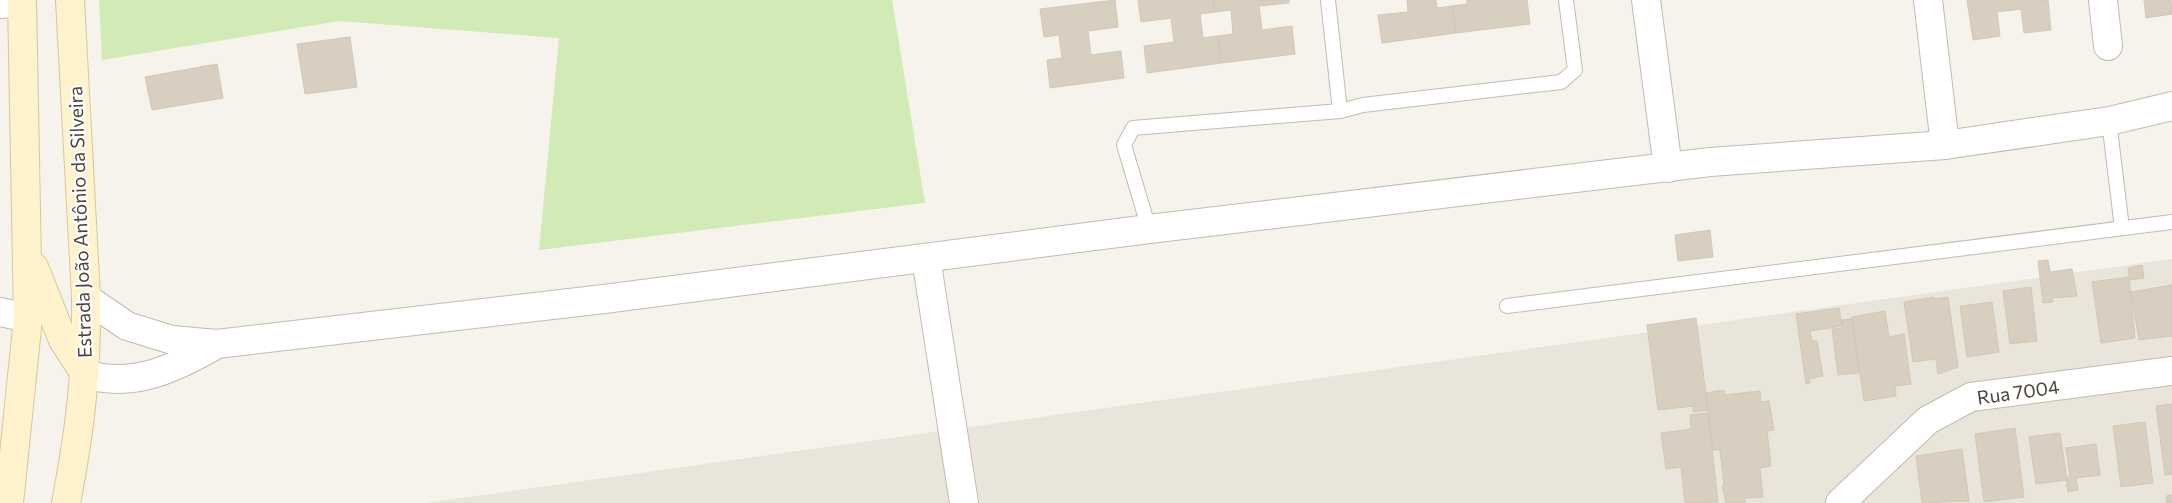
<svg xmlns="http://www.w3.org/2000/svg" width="2172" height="503" font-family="Commissioner,sans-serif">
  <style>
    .residential { fill: #eae5da }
    .green { fill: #d2eab5 }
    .building { fill: #d8cfc1; stroke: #d3c7b4 }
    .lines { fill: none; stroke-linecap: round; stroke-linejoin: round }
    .service-casing { stroke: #c2bbae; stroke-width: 16 }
    .minor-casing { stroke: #c2bbae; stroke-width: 30 }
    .secondary-casing { stroke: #d6c79b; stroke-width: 30 }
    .service { stroke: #fff; stroke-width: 14 }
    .minor { stroke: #fff; stroke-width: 28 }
    .secondary { stroke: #fff3cd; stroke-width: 28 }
    .labels { text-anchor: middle; stroke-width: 4; stroke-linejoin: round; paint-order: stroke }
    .street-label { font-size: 19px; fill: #4b4439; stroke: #fff }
  </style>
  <rect width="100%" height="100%" fill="#f6f3ec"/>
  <path class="residential" d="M2172 259V503H426Z"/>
  <path class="green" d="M99 0H892L925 203 539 250 559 38 340 21 102 60Z"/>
  <g class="building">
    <path d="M1115 0 1118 27 1088 31 1091 55 1121 51 1124 78 1050 88 1047 60 1062 58 1059 35 1044 37 1040 9Z"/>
    <path d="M1138 0H1213L1215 12 1200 14 1203 38 1218 36 1221 63 1147 73 1144 46 1174 42 1171 18 1141 22Z"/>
    <path d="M1213 0H1289V3L1259 6 1262 30 1292 26 1295 54 1221 63 1218 36 1233 34 1231 10 1215 12Z"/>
    <path d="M1407 0H1436L1437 8 1452 6 1456 33 1382 43 1378 15 1408 12Z"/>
    <path d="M1467 0H1527L1530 24 1456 33 1452 6 1467 4Z"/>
    <path d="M1967 0H2048L2051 30 2024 33 2021 9 1997 12 2000 36 1973 40Z"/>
    <path d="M2144 0H2171L2172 14 2146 18Z"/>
    <path d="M350 37 357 87 305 94 297 44Z"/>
    <path d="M217 64 223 98 152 110 145 77Z"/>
    <path d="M1710 230 1713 257 1678 261 1675 235Z"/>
    <path d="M2048 260 2050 272 2072 269 2077 296 2052 298 2053 302 2043 303 2038 261Z"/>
    <path d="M2142 265 2144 278 2130 280 2128 268Z"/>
    <path d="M2129 277 2135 338 2101 343 2092 282Z"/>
    <path d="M2172 285V336L2139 340 2131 292Z"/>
    <path d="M2031 287 2037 341 2010 344 2003 291Z"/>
    <path d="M1934 297V299L1948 297 1958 367 1938 374 1936 359 1913 362 1904 302Z"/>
    <path d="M1992 302 1999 352 1967 357 1960 306Z"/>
    <path d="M1839 308 1842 326 1810 331 1812 341H1817L1823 376 1809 379 1810 383 1806 384 1796 314Z"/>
    <path d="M1885 311 1889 337 1904 334 1911 384 1895 386 1896 396 1864 401 1852 317Z"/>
    <path d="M1696 318 1708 410 1693 412V406L1658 410 1647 325Z"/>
    <path d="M1852 319 1859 373 1838 375 1832 329 1843 328 1842 320Z"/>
    <path d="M1724 390V395L1760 391 1761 402 1769 401 1774 430 1767 431 1771 466 1760 468 1763 497 1745 498V503H1726L1722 486H1724L1720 450H1713L1706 393Z"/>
    <path d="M2172 404V474L2165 475 2156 406Z"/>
    <path d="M1708 413 1718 502 1685 503 1681 467 1666 469 1661 433 1691 429 1690 415Z"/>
    <path d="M2145 422 2153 483 2121 487 2113 426Z"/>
    <path d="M2015 428 2024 497 1984 502 1975 434Z"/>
    <path d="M2060 433 2067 480 2036 484 2029 437Z"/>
    <path d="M2096 444 2100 475 2076 478 2078 490 2068 492 2066 477H2070L2066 448Z"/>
    <path d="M1962 449 1969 501 1922 503 1916 456Z"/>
    <path d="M2172 495V503H2167L2166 496Z"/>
  </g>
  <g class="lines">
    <g class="service-casing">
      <g id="service">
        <path d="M1328 0 1340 111"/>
        <path d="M2109 121 2122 228"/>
        <path d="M1149 229 1124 145 1133 128 1340 111 1363 105 1561 82 1575 70 1566 0"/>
        <path d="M1507 306 2172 222"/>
      </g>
    </g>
    <g class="minor-casing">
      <g id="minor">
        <path d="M1646 0 1668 168"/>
        <path d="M1928 0 1945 145"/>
        <path d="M2103 0 2108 46"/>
        <path d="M0 4 22 2"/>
        <path d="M926 258 964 503"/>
        <path d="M86 298 127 326 172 340 217 344 604 299 1149 229 1710 162 1945 145 2109 121 2172 106"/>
        <path d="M0 312 28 318"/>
        <path d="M85 374C133 389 176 368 217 344"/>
        <path d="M1840 503 1928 420 1971 397 2172 371"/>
      </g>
    </g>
    <g class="secondary-casing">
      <g id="secondary">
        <path d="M34 267 63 340 85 374"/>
        <path d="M9 503 28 318 22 0"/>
        <path d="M66 503C80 431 87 371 86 298L70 0"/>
      </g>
    </g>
    <use href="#service" class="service"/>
    <use href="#minor" class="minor"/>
    <use href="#secondary" class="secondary"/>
  </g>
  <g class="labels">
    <g class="street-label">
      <text transform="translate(80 222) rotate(-92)" y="7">Estrada João Antônio da Silveira</text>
      <text transform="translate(2018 392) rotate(-8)" y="7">Rua 7004</text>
    </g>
  </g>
</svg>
